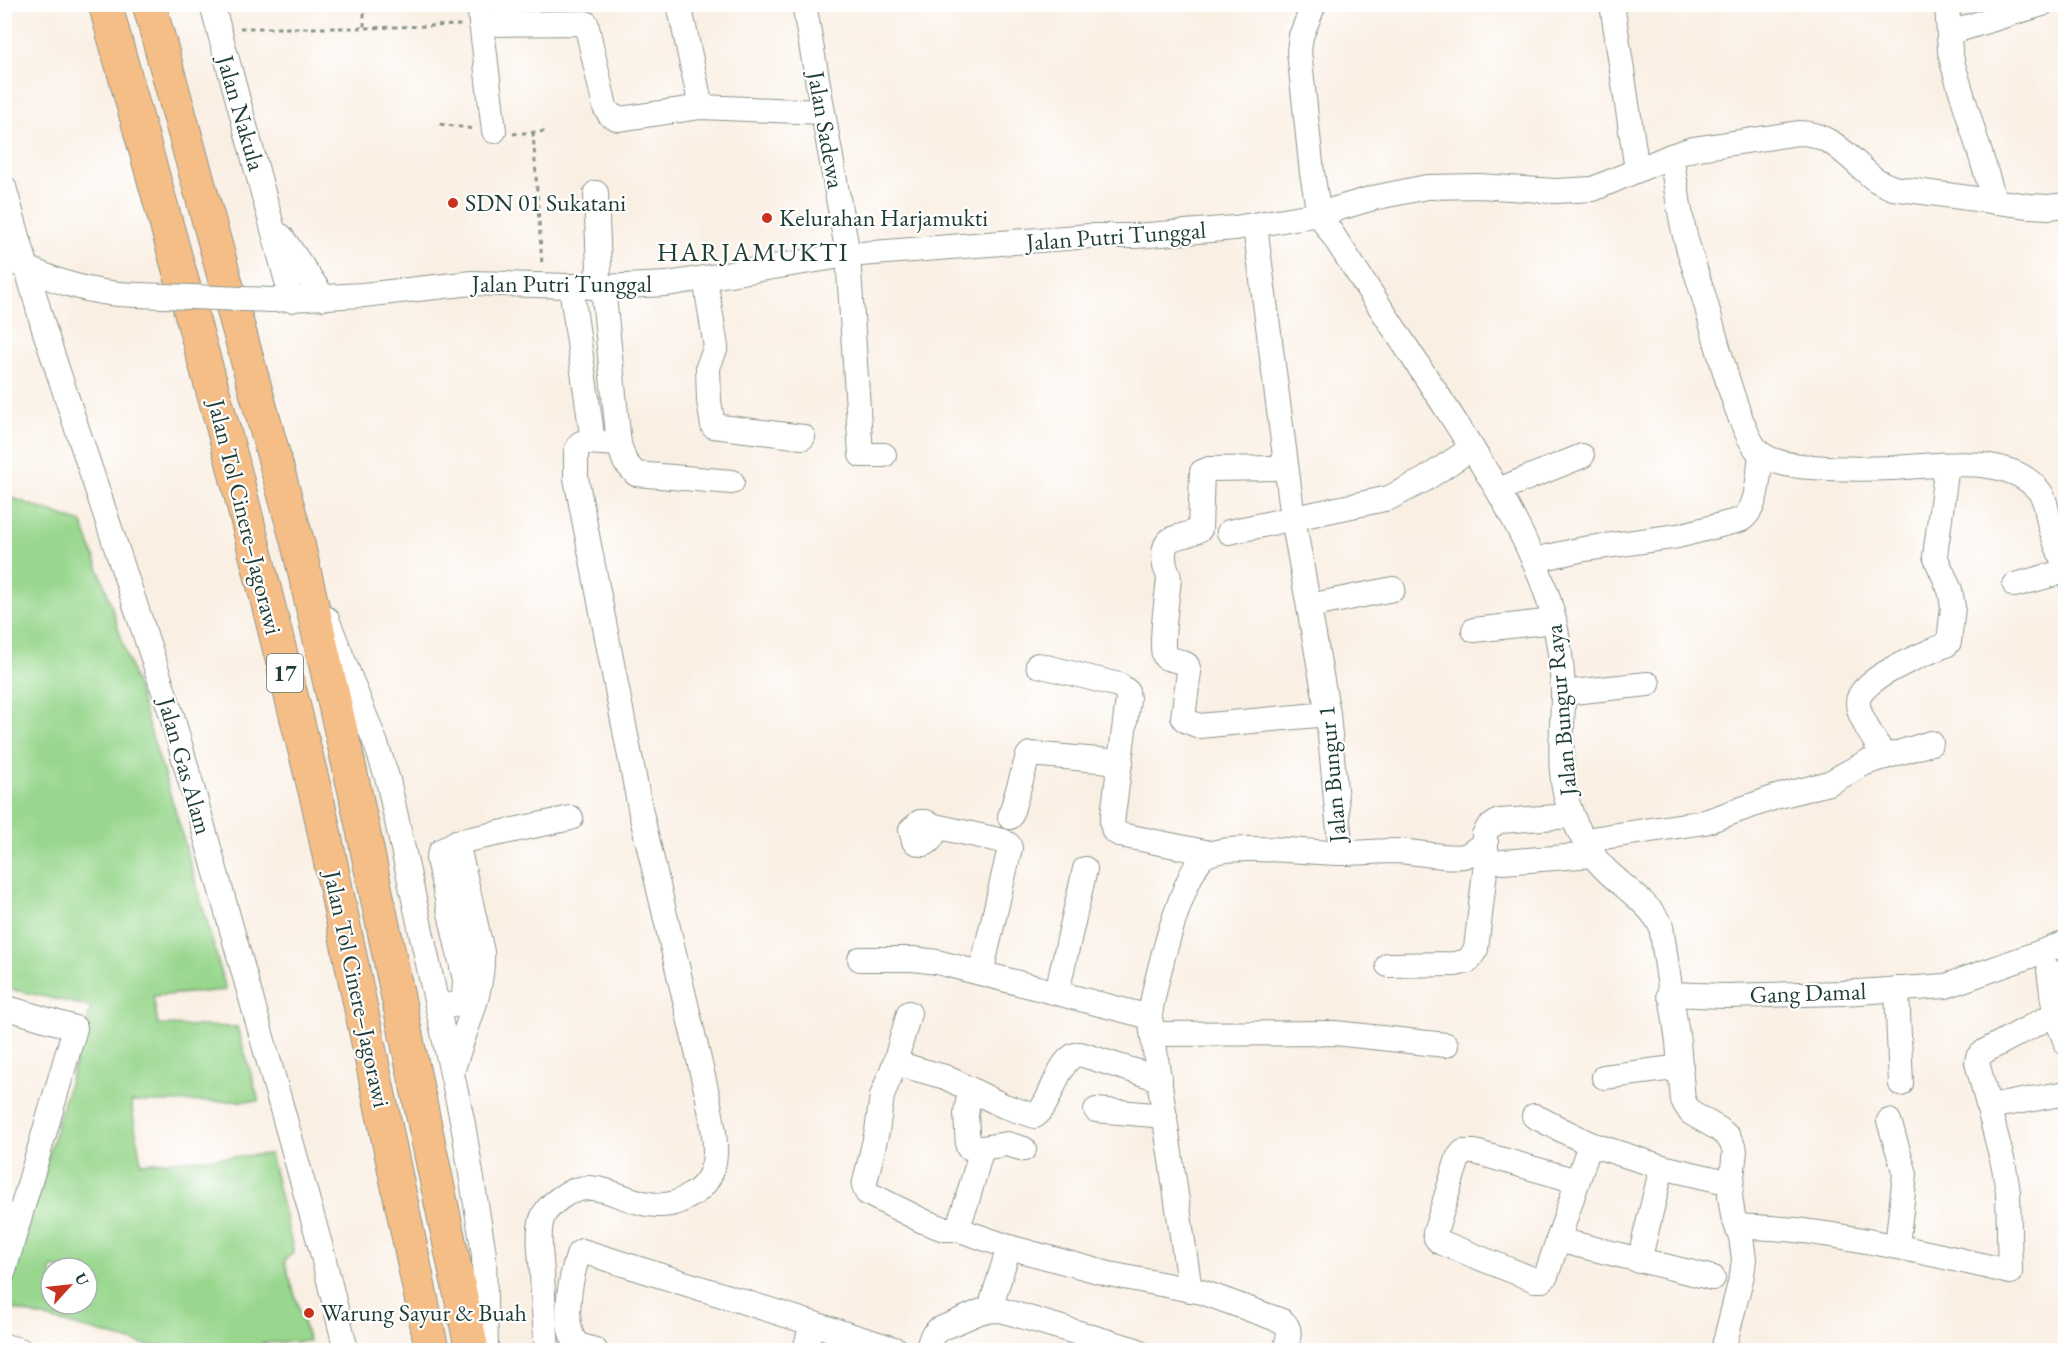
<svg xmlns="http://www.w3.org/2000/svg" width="2070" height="1355" font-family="'EB Garamond',serif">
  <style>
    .green { fill: #98d78d; stroke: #5c8a60; stroke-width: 1.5; fill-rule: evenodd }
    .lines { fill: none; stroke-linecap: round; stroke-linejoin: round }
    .minor-casing { stroke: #8c968c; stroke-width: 26 }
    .highway-casing { stroke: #8c968c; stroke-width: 35 }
    .path { stroke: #8c968c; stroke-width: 3; stroke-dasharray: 4.5 4.5; stroke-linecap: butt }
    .minor { stroke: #fff; stroke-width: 24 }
    .highway { stroke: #f6be87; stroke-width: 33 }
    .minor-bridge-casing { stroke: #8c968c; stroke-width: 26; stroke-linecap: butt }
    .minor-bridge { stroke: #fff; stroke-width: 24 }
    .poi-dot { fill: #c8321e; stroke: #fff; stroke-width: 2 }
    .labels { text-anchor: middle; stroke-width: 4.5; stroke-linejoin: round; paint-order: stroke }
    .shield { fill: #fff; stroke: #627771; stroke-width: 1.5 }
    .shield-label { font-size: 22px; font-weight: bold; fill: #1f3d34 }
    .street-label { font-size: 24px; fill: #1f3d34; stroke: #fff }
    .poi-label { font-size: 24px; fill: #1f3d34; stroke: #fff; text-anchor: start }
    .quarter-label { font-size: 27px; letter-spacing: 1.5px; fill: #1f3d34; stroke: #fff }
  </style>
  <rect width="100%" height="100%" fill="#fff"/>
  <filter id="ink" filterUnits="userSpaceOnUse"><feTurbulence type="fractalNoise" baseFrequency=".0167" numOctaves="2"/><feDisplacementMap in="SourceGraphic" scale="12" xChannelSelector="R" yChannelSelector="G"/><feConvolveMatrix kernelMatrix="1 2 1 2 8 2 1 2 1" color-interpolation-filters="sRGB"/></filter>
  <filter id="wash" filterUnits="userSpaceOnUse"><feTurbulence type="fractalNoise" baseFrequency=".008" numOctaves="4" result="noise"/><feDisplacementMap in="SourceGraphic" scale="24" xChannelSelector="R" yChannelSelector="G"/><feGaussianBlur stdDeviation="1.35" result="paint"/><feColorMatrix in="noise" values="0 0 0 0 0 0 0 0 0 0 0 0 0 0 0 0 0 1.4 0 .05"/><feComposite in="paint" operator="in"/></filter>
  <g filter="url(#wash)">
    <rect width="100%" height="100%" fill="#faefe3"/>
    <path class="green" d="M4 495 82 523 106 589 176 813 226 990 153 996 158 1025 237 1027 259 1101 131 1102 141 1163 270 1154 294 1253 284 1260 309 1341 263 1343 260 1350H165L5 1307 91 1007 5 988ZM51 1268H87V1304H51Z"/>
  </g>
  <g filter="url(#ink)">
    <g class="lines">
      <g class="minor-casing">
        <g id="minor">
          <path d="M212 4 292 300"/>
          <path d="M479 4 494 131"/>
          <path d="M679 4 701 107"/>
          <path d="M804 4 848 255 861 455H884"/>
          <path d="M1314 4 1301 36 1299 51 1312 173 1319 214C1359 276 1400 338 1441 400 1481 462 1523 524 1547 595 1557 626 1562 659 1563 693 1563 735 1555 777 1573 818 1581 835 1590 854 1604 868 1622 887 1648 901 1661 926L1678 1042 1683 1101 1691 1113 1719 1129 1729 1138 1735 1150 1730 1196 1733 1216 1741 1237 1744 1259 1742 1275 1723 1350"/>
          <path d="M1612 4 1637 170"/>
          <path d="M1947 4 1950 51 1953 65 1995 202"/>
          <path d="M481 24 586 23 605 107 610 115 619 119 701 107 822 112"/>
          <path d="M1961 29 2042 4"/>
          <path d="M1671 156C1675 179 1678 203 1683 227 1688 252 1698 276 1705 301 1714 331 1739 436 1760 453 1774 464 1795 466 1812 467 1839 469 1866 469 1893 468 1936 466 2009 452 2040 492 2047 502 2046 510 2049 522 2053 537 2060 553 2066 569"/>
          <path d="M4 187 44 329 172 716 321 1248 346 1350"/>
          <path d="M1255 226 1293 518 1328 714 1341 853"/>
          <path d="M281 236 324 298"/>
          <path d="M4 257C47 279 90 295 138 295"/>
          <path d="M705 278 716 347 708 367 709 401 713 426 803 437"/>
          <path d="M571 286 593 442"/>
          <path d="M593 287 599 268 596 193"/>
          <path d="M603 287 619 444 625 462 636 474 732 482"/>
          <path d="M271 300 363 295 472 283 603 287 667 284 848 255 1090 236H1136L1235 228 1319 214 1373 198 1427 187 1479 186 1555 191 1593 189 1671 156 1693 149 1799 133C1831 133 1849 158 1872 177 1878 182 1886 185 1893 188L2029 206 2049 207 2066 205"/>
          <path d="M1286 468 1209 469 1202 472 1200 529C1181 541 1159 530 1165 566 1166 571 1169 573 1169 579 1168 590 1159 651 1165 657 1168 659 1182 661 1187 665L1189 672 1183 717 1185 720 1199 726 1328 714"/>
          <path d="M1498 490 1582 456"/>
          <path d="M1229 532 1389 498 1424 480 1472 448"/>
          <path d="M1534 560 1584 549 1678 536 1740 520C1759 510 1758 474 1761 454"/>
          <path d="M2015 585 2066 571"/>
          <path d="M1309 606 1393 589"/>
          <path d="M327 619 376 744 388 780 463 1124 484 1254 486 1350"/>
          <path d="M1474 630 1554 621"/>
          <path d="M1038 665 1119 685 1127 691 1128 699 1112 823 1114 831 1121 835 1210 853"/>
          <path d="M1563 693 1648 684"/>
          <path d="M1885 757C1878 745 1857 716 1858 702 1858 679 1926 653 1946 645L1949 642 1953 607 1950 590 1935 556 1947 465"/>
          <path d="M1010 817 1028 756 1030 754 1121 762"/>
          <path d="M930 825 933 836C928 845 922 846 914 841L911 830 920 822H926L930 825 1003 841 1009 845 1010 848 981 973"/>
          <path d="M1584 840 1705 822 1776 797 1829 783 1865 763 1931 743"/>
          <path d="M1502 862 1593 855"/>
          <path d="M860 959H913L937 962 1150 1017"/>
          <path d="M1388 965 1455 964 1468 961 1476 949 1487 854 1484 835 1488 828 1499 821 1572 816"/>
          <path d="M2049 970 2055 1014 2066 1043"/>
          <path d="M1897 989 1901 1084"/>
          <path d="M1057 992 1085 869"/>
          <path d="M1669 994 1725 996 1843 993 1946 986 2066 943"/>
          <path d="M438 1001 446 1006 460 1004 464 996 465 980 438 859 441 851 457 842 571 818"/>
          <path d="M4 1007 75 1028 4 1270"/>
          <path d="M909 1013 895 1063 882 1096 877 1131 864 1186 867 1193 923 1221 944 1229H957L1009 1247 1109 1274 1202 1292 1282 1321C1293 1329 1288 1339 1285 1350"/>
          <path d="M1153 1034 1335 1033 1446 1045"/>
          <path d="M895 1063 945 1077 1004 1106 1035 1116C1053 1104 1057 1055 1080 1054L1160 1079"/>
          <path d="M453 1069C464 1030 484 993 482 952L457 842"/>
          <path d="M1604 1077 1681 1067"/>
          <path d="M1989 1107 2066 1093"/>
          <path d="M1096 1110 1165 1116"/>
          <path d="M1534 1116 1590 1144 1662 1167 1731 1183"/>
          <path d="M1889 1121 1905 1174 1897 1246"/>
          <path d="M982 1148 1007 1144 1024 1149"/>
          <path d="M1577 1181 1475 1152H1463L1458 1158 1435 1233 1436 1238 1440 1242 1535 1280H1542L1546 1276 1590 1144"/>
          <path d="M1737 1226C1762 1228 1786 1228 1811 1232 1878 1241 1944 1256 2010 1272L2008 1192 2004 1167 1977 1062 1978 1057 1985 1051 2055 1014"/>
          <path d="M957 1229 967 1201 982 1148 968 1147 966 1114 970 1089"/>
          <path d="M1558 1240 1713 1278"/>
          <path d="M1639 1261 1662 1167"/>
          <path d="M1190 1290 1150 1017C1152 990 1184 868 1205 856 1226 842 1311 853 1340 853 1360 853 1379 851 1399 851 1415 852 1455 860 1467 855 1473 852 1479 846 1486 843"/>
          <path d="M990 1309 1009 1247"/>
          <path d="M4 1346 20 1350"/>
          <path d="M547 1350C545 1325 543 1299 542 1273 541 1256 537 1235 542 1219 545 1210 552 1204 560 1198 595 1172 623 1205 659 1205 673 1206 682 1200 693 1194 727 1172 713 1130 708 1098L641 813 576 478V451L581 443 586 442 619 444"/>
          <path d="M595 1350 578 1345C560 1327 571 1275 579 1253L582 1251 897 1350"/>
          <path d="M805 1350 812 1323"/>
          <path d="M927 1350 932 1336 938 1330 982 1311 1001 1310 1136 1350"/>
        </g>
      </g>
      <g class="highway-casing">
        <g id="highway">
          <path d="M105 4 232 460 319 807 432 1350"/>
          <path d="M149 4 298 544 355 792 472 1350"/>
        </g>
      </g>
      <g class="path">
        <path d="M364 4V28"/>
        <path d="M240 28H364L462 25"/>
        <path d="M440 124 474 129"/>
        <path d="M533 132 542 265"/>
        <path d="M513 134 548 131"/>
      </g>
      <use href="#minor" class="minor"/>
      <use href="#highway" class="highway"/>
      <g class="minor-bridge-casing">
        <path id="minor-bridge" d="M138 295 271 300"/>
      </g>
      <use href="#minor-bridge" class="minor-bridge"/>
    </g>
  </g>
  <g class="poi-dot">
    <circle cx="453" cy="203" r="6"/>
    <circle cx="767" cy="218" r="6"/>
    <circle cx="309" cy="1313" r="6"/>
  </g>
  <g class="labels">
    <rect class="shield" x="267" y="654" width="36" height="38" rx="4.5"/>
    <g class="shield-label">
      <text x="285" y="681">17</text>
    </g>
    <g class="street-label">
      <text transform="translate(241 113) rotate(74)" y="8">Jalan Nakula</text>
      <text transform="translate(826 130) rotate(80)" y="8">Jalan Sadewa</text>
      <text transform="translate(1116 236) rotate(-4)" y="8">Jalan Putri Tunggal</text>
      <text x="562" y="292">Jalan Putri Tunggal</text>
      <text transform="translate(245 517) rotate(76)" y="8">Jalan Tol Cinere–Jagorawi</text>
      <text transform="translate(1561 710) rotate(-95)" y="8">Jalan Bungur Raya</text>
      <text transform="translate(185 766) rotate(74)" y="8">Jalan Gas Alam</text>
      <text transform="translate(1332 774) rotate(-95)" y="8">Jalan Bungur 1</text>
      <text transform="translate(357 989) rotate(78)" y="8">Jalan Tol Cinere–Jagorawi</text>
      <text transform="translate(1808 993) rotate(-2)" y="8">Gang Damal</text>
    </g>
    <g class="poi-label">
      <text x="465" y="211">SDN 01 Sukatani</text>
      <text x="779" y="226">Kelurahan Harjamukti</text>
      <text x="321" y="1321">Warung Sayur &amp; Buah</text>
    </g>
    <g class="quarter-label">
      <text x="753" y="261">HARJAMUKTI</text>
    </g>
  </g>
  <rect width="2070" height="1355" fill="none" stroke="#fff" stroke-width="24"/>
  <g transform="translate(69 1286) rotate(63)"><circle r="28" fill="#ffffff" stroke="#a5b1ae" stroke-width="1.5"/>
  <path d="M0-4.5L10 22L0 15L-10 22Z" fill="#c8321e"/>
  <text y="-9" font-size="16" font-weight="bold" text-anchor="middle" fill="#1f3d34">U</text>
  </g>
</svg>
